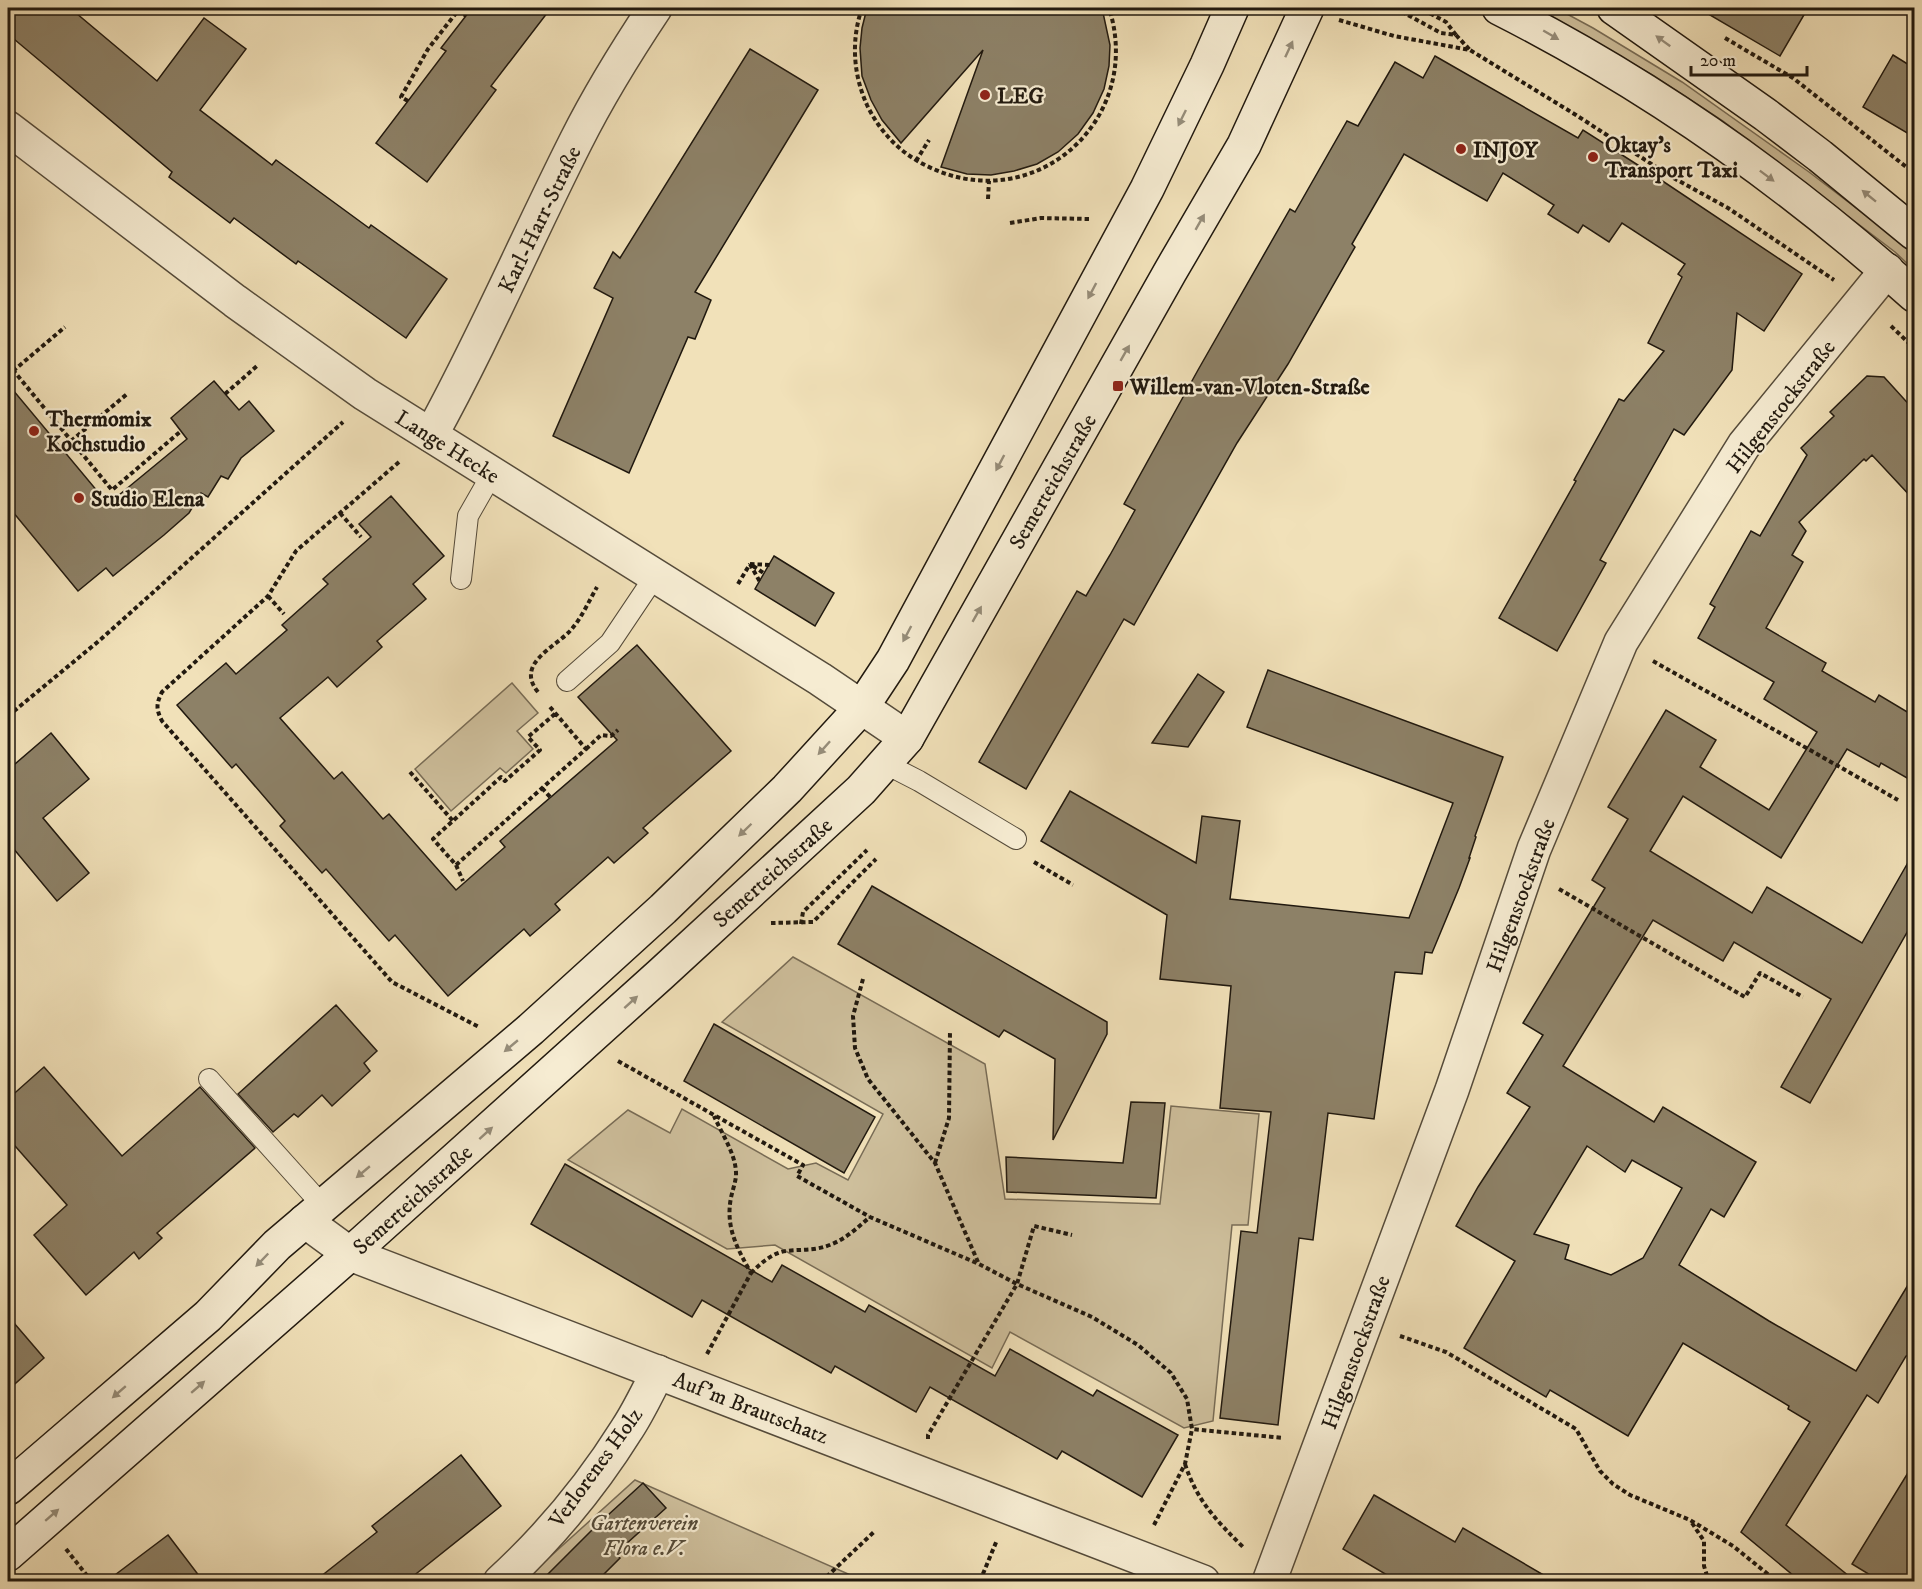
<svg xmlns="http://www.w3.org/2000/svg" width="1922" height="1589" font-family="'IM FELL DW Pica',serif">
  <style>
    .green { fill: #cebf9c; stroke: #786c56; stroke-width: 1.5 }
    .building { fill: #8d8167; stroke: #21190f; stroke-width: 1.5; fill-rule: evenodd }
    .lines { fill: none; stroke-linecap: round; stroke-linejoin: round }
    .lane-casing { stroke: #554b3a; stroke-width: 22 }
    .street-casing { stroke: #554b3a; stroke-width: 36 }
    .secondary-casing { stroke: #21190f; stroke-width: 36 }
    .path { stroke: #21190f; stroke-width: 4; stroke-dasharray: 4.5 3; stroke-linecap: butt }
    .lane { stroke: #f6ecd2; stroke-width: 20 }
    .street { stroke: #f6ecd2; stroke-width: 33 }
    .secondary { stroke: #f6ecd2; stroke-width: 33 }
    .oneway { fill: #968d7a }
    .poi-dot { fill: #8f2418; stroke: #f6ecd2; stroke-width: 2 }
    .labels { text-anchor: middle; stroke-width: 4.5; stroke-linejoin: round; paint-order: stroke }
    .poi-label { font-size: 22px; font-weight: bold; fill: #21190f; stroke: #f6ecd2; text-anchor: start }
    .street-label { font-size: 22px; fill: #21190f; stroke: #f6ecd2 }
    .park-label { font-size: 22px; font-style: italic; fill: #554b39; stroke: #f6ecd2 }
  </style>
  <rect width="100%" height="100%" fill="#f1e1b9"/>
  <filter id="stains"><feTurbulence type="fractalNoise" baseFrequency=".00333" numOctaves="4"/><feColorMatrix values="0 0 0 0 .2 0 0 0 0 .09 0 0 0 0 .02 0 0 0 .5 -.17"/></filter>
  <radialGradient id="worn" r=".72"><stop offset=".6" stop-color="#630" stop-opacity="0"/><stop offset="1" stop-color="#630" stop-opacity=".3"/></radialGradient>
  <g class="green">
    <path d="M1536 8H1556L1593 28 1682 82 1809 172 1894 237 1914 255V270L1895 252 1723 121 1654 76Z"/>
    <path d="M512 683 538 713 517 731 533 749 506 773 500 768 451 811 415 769Z"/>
    <path d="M793 957 985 1064 1005 1199 1160 1204 1171 1106 1259 1114 1248 1225H1232L1213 1421 1184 1428 1010 1332 992 1368 775 1245 727 1249 568 1160 628 1110 670 1133 682 1109 788 1169 816 1163 848 1180 883 1114 722 1022Z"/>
    <path d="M635 1480 864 1581 522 1582Z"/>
  </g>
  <g class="building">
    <path d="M8 8H70L157 81 204 18 246 49 200 110 272 165 276 160 369 228 371 225 447 279 406 338 298 261 296 264 234 218 230 223 169 177 172 172 8 34Z"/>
    <path d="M472 8H551L491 86 496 90 427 182 376 143 446 51 441 48Z"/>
    <path d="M867 8H1102L1110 45 1109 66 1104 89 1093 113 1078 134 1058 152 1037 164 1014 171 991 175 967 174 941 167 983 50 901 143 882 120 871 100 862 76 860 48 862 28Z"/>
    <path d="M1698 8H1808L1780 56Z"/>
    <path d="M750 49 818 90 695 292 711 300 695 339 688 337 629 473 553 436 613 298 594 288 613 252 620 258Z"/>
    <path d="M1893 55 1914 68V137L1863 107Z"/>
    <path d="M1435 56 1578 138 1583 130 1652 174 1802 274 1764 331 1737 313 1732 370 1684 435 1674 429 1600 560 1606 563 1557 651 1499 618 1576 481 1574 480 1619 399 1624 401 1664 351 1648 343 1682 277 1678 274 1685 264 1622 223 1609 242 1583 225 1578 233 1548 214 1554 205 1503 173 1487 201 1404 154 1352 244 1355 247 1288 364 1237 443 1134 625 1124 619 1026 789 979 762 1077 591 1086 596 1110 555 1135 510 1124 504 1198 370 1290 209 1295 212 1347 121 1358 126 1395 62 1423 78Z"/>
    <path d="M1867 376 1884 377 1914 410V500L1872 455 1866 461 1864 459 1799 522 1806 531 1792 555 1803 562 1766 628 1826 663 1822 671 1875 702 1879 695 1914 716V782L1881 763 1879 767 1847 749 1781 858 1683 796 1650 851 1752 913 1767 887 1862 943 1914 852V920L1810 1103 1781 1087 1831 999 1734 942 1723 961 1653 920 1563 1066 1654 1122 1663 1107 1756 1162 1724 1217 1711 1209 1679 1265 1769 1321 1856 1371 1914 1275V1353L1906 1356 1878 1403 1867 1395 1786 1525 1855 1581H1800L1741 1532 1810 1422 1788 1409 1789 1406 1683 1343 1628 1436 1550 1390 1546 1397 1464 1348 1515 1261 1456 1226 1478 1187 1530 1107 1507 1093 1543 1035 1523 1023 1605 888 1592 880 1628 819 1608 807 1666 710 1716 740 1700 767 1769 810 1817 732 1764 699 1774 682 1698 638 1715 607 1710 604 1751 531 1760 536 1807 455 1801 448 1834 416 1830 412ZM1587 1146 1625 1172 1632 1160 1682 1188 1643 1258 1611 1275 1565 1259 1569 1245 1534 1234Z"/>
    <path d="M214 381 239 410 249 401 274 431 241 458 228 479 221 476 208 497 201 493 189 513 164 535 113 576 106 568 78 591 8 506V384L108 504 187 439 171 418Z"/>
    <path d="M391 496 444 556 413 584 426 599 377 641 382 647 337 687 328 677 280 718 334 779 342 772 383 819 389 814 456 890 505 847 500 841 617 740 578 697 637 645 731 751 643 828 648 833 614 863 608 857 555 904 560 910 530 936 524 929 448 996 395 935 389 941 326 869 322 873 280 826 285 821 236 764 232 768 177 705 226 663 236 674 287 630 282 625 328 584 323 579 371 537 359 524Z"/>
    <path d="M774 556 834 593 815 626 755 589Z"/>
    <path d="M1268 670 1503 757 1475 836 1476 837 1469 858H1470L1459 888 1432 953 1425 952 1422 974 1395 972 1374 1119 1328 1113 1313 1240 1299 1238 1278 1425 1220 1418 1241 1231 1257 1233 1271 1112 1220 1108 1231 986 1160 979 1167 915 1041 841 1070 791 1196 863 1202 816 1240 821 1230 899 1409 918 1453 803 1247 727Z"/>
    <path d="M1198 674 1224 692 1188 747 1152 743Z"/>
    <path d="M51 733 89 779 43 818 89 873 57 901 8 842V770Z"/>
    <path d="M872 886 1107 1022V1034L1053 1140 1055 1059 1004 1030 999 1037 838 944Z"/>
    <path d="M336 1005 377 1051 364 1063 370 1071 332 1106 322 1095 298 1117 294 1114 273 1132 238 1094Z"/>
    <path d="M714 1024 875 1117 844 1173 684 1081Z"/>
    <path d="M44 1067 122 1156 200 1087 255 1148 157 1233 162 1238 139 1259 134 1252 86 1295 34 1235 67 1205 8 1138V1099Z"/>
    <path d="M1131 1102 1165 1103 1156 1198 1007 1192 1006 1157 1123 1163Z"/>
    <path d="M565 1164 772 1282 782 1265 865 1312 869 1305 995 1376 1010 1349 1093 1396 1097 1390 1178 1435 1142 1497 1062 1451 1057 1459 930 1387 916 1412 835 1366 831 1373 702 1300 692 1317 531 1224Z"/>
    <path d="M8 1316 44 1358 8 1390Z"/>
    <path d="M461 1455 501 1506 407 1581H315L377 1532 372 1526Z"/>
    <path d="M1914 1463V1581H1880L1852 1564Z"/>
    <path d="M643 1483 666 1508 615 1554 620 1558 597 1581H541L596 1526Z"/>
    <path d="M1374 1495 1455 1542 1463 1528 1554 1581H1397L1343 1549Z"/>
    <path d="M168 1535 203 1581H107Z"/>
  </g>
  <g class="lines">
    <g class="lane-casing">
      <g id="lane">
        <path d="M461 579 468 516 492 474"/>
        <path d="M567 681 610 643 655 576"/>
        <path d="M884 763 919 781 1016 839"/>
        <path d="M209 1079 323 1206"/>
      </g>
    </g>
    <g class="street-casing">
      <g id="street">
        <path d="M8 128 235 301 365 394 820 679 907 738"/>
        <path d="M431 435C484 339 527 238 576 141 599 95 627 50 655 8"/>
        <path d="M305 1221 350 1254 1203 1582"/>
        <path d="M500 1582C549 1537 592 1485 627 1429 639 1411 648 1391 658 1372"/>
        <path d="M1269 1582 1452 1090 1534 849 1621 642 1744 445 1887 270"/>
      </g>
    </g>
    <g class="secondary-casing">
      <g id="secondary">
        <path d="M1499 8C1649 84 1789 183 1914 295"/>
        <path d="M1614 8 1766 115 1820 156 1914 233"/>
        <path d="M8 1488 208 1316 277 1245 531 1029 663 909 787 789 862 707 893 660 1147 189 1207 65 1232 8"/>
        <path d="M8 1554 350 1254 661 974 861 790 907 738 1170 272 1244 145 1307 8"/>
      </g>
    </g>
    <g class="path">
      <path d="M862 8C851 40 853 74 867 105 880 132 900 153 927 166 1034 219 1145 120 1109 8"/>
      <path d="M1395 8 1441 33 1456 35 1446 22 1420 8"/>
      <path d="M458 10 466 16"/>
      <path d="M1339 20 1394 36 1470 50 1576 115 1670 176 1728 208 1834 280"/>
      <path d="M1456 35 1470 50"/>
      <path d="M1725 38 1793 78 1914 173"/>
      <path d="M408 101 401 97 428 49 460 8"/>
      <path d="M916 161 929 140"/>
      <path d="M988 199 989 181"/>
      <path d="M1010 223 1041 218 1089 219"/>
      <path d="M8 269 11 267"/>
      <path d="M1891 326 1914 348"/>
      <path d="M8 364 112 490 181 431"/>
      <path d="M13 371 65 327"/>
      <path d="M225 394 257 366"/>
      <path d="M71 441 127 394"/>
      <path d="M399 462 296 551 268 596 162 692C156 704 156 709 162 721L392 982 479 1027"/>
      <path d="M340 513 361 537"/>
      <path d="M750 564 760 582"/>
      <path d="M750 564 770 565"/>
      <path d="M753 566 765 574"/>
      <path d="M738 584 750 564"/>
      <path d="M268 596 284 614"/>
      <path d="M1653 661 1898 800"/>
      <path d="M538 692C515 664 554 648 570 631 581 619 589 601 597 587"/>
      <path d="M550 707 586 749 456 865 433 839 501 777 505 781 540 750 528 737 556 713"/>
      <path d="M8 716 100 640 343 422"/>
      <path d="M586 749 601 735 611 736 618 730"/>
      <path d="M410 772 453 821"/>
      <path d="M542 788 551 798"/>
      <path d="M1034 862 1073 885"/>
      <path d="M456 865 463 881"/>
      <path d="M1559 889 1745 997 1760 973 1803 997"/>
      <path d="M771 923 813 922 876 859"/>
      <path d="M801 924 803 912 867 850"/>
      <path d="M863 979 853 1016 855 1048 868 1079 935 1163 978 1262"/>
      <path d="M618 1061 803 1165 797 1176 870 1217 979 1264 1017 1284 1092 1317 1138 1345 1171 1373 1187 1399 1192 1429 1283 1438"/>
      <path d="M935 1163 949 1118 950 1031"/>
      <path d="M751 1273C761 1263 772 1253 786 1251 802 1249 817 1251 832 1244 847 1238 858 1227 870 1217"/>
      <path d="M1400 1336 1446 1352 1576 1429 1600 1471 1613 1484 1630 1495 1690 1520 1733 1546 1769 1575"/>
      <path d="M707 1354 751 1273C738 1250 727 1230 730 1204 731 1194 735 1185 736 1176 737 1156 722 1134 714 1116"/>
      <path d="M928 1439V1435L1017 1284 1034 1226 1072 1235"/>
      <path d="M1185 1464C1197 1501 1216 1520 1243 1547"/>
      <path d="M1692 1523 1704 1541V1566L1709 1582"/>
      <path d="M1154 1525 1185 1464 1192 1429"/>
      <path d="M66 1549 92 1582"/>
      <path d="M980 1581 997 1540"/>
      <path d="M821 1582 875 1531"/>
    </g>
    <use href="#lane" class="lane"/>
    <use href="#street" class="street"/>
    <use href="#secondary" class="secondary"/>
  </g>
  <defs><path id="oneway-solid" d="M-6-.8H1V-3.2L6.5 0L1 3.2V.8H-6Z" transform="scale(1.5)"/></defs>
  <g class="oneway">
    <use href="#oneway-solid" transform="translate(1551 35) rotate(30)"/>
    <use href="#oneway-solid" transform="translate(1663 41) rotate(-144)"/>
    <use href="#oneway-solid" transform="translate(1289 49) rotate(-65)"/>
    <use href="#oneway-solid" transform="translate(1182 118) rotate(116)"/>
    <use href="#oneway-solid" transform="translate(1767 176) rotate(37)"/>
    <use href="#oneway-solid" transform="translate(1869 196) rotate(-141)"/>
    <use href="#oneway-solid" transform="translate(1200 222) rotate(-60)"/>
    <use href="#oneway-solid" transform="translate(1092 291) rotate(118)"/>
    <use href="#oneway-solid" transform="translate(1125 353) rotate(-60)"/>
    <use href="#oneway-solid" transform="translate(1000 463) rotate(118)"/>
    <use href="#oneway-solid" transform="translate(977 614) rotate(-60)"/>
    <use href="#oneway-solid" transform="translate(907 634) rotate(118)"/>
    <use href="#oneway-solid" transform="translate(824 748) rotate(132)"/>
    <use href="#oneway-solid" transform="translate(745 830) rotate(136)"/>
    <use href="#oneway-solid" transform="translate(631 1002) rotate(-42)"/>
    <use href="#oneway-solid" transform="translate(511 1046) rotate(140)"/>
    <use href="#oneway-solid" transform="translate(486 1133) rotate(-42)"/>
    <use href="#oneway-solid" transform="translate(363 1172) rotate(140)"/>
    <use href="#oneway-solid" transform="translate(262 1260) rotate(134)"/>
    <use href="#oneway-solid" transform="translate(198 1387) rotate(-41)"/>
    <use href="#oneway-solid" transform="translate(119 1392) rotate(139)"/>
    <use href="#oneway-solid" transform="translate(52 1515) rotate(-41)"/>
  </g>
  <g class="poi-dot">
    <circle cx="985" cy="95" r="6"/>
    <circle cx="1461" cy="149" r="6"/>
    <circle cx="1593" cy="157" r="6"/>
    <rect x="1112" y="380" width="12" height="12" rx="3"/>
    <circle cx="34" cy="431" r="6"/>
    <circle cx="79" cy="498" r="6"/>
  </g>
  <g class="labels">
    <g class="poi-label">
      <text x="997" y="103">LEG</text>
      <text x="1605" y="152">Oktay's<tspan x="1605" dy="25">Transport Taxi</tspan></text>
      <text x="1473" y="157">INJOY</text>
      <text x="1130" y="394">Willem-van-Vloten-Straße</text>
      <text x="46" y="426">Thermomix<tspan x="46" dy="25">Kochstudio</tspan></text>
      <text x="91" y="506">Studio Elena</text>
    </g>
    <g class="street-label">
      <text transform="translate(539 219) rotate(-64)" y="8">Karl-Harr-Straße</text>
      <text transform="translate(1780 406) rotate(-52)" y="8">Hilgenstockstraße</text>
      <text transform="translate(448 446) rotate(32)" y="8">Lange Hecke</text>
      <text transform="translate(1052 481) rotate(-60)" y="8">Semerteichstraße</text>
      <text transform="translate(772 872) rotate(-42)" y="8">Semerteichstraße</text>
      <text transform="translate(1520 895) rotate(-70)" y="8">Hilgenstockstraße</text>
      <text transform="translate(412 1199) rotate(-42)" y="8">Semerteichstraße</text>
      <text transform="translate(1355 1352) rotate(-70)" y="8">Hilgenstockstraße</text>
      <text transform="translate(751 1407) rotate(21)" y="8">Auf'm Brautschatz</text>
      <text transform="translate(595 1467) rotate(-54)" y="8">Verlorenes Holz</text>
    </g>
    <g class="park-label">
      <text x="644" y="1530">Gartenverein<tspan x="644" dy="25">Flora e.V.</tspan></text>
    </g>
  </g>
  <rect width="1922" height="1589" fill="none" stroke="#f1e1b9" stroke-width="30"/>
  <rect x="9" y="9" width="1904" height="1571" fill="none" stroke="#21190f" stroke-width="3"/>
  <rect x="15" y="15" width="1892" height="1559" fill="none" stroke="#21190f" stroke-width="1.5"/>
  <path d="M1691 66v9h116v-9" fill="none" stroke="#21190f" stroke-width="3"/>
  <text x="1700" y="66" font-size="18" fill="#21190f" stroke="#f6ecd2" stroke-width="4.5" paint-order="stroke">20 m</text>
  <rect width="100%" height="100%" filter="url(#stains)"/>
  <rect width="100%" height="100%" fill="url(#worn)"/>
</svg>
